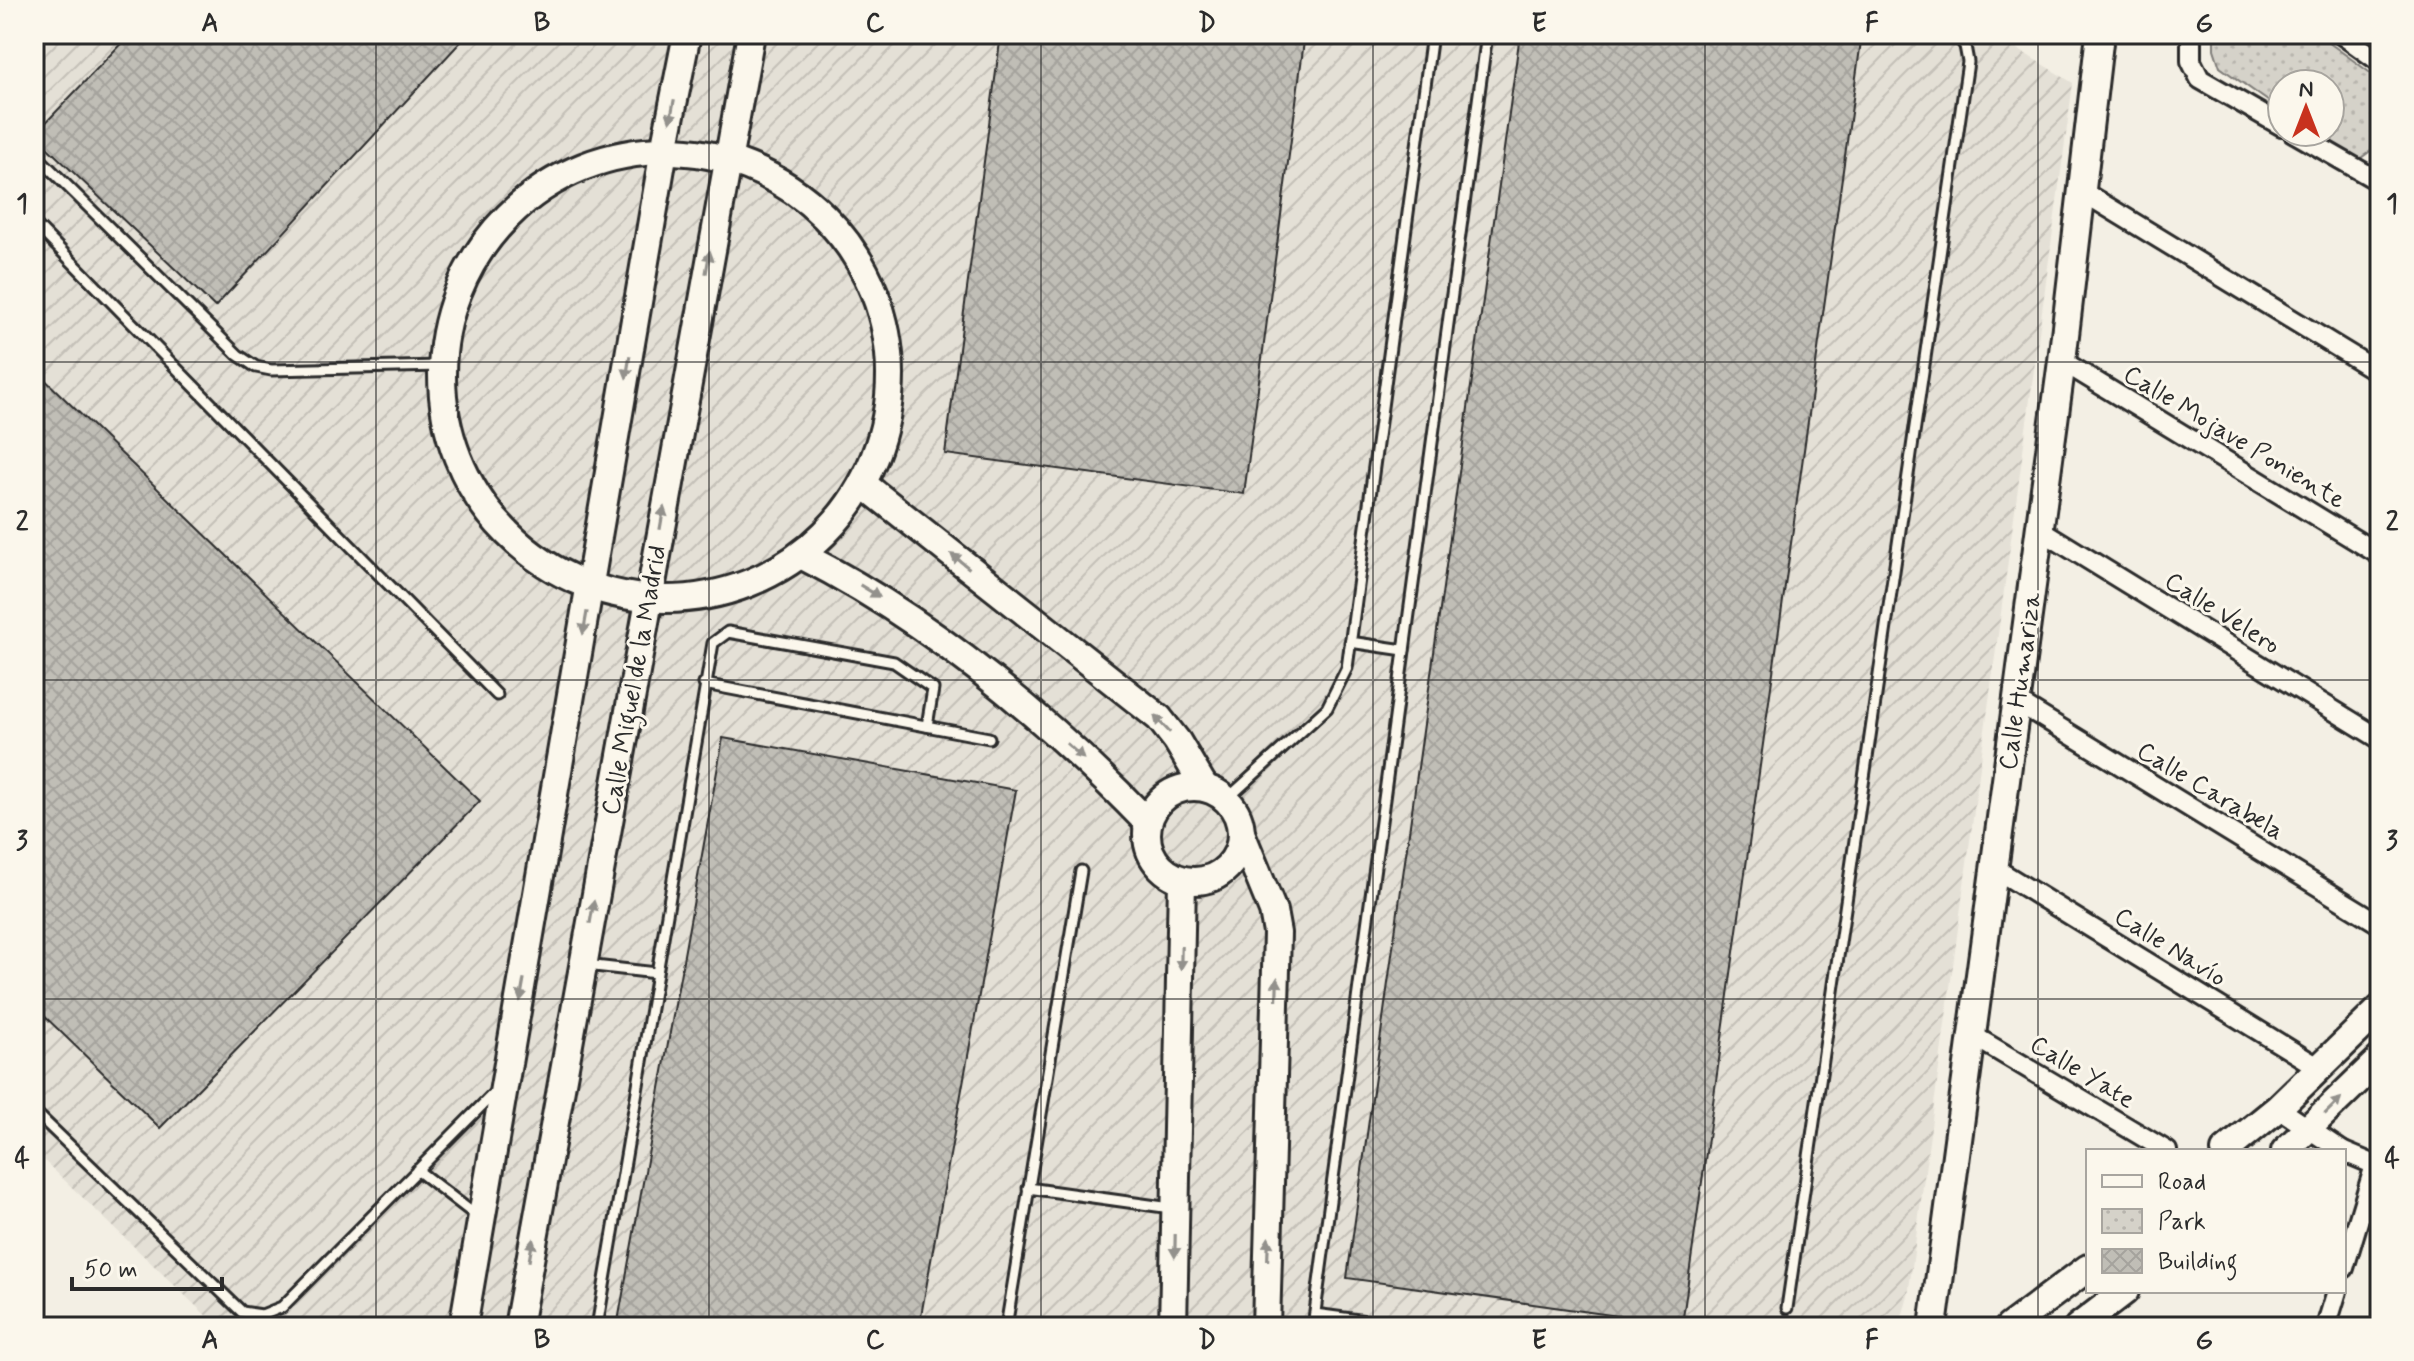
<svg xmlns="http://www.w3.org/2000/svg" width="2414" height="1361" font-family="Mynerve,sans-serif">
  <style>
    .industrial { fill: url(#industrial-furrows) }
    .park { fill: url(#park-dots); stroke: #807e7a; stroke-width: 2 }
    .building { fill: url(#building-cross-hatch); stroke: #2b2b2b; stroke-width: 2 }
    .lines { fill: none; stroke-linecap: round; stroke-linejoin: round }
    .lane-casing { stroke: #2b2b2b; stroke-width: 15 }
    .street-casing { stroke: #2b2b2b; stroke-width: 24 }
    .secondary-casing { stroke: #2b2b2b; stroke-width: 32 }
    .lane { stroke: #fbf7ec; stroke-width: 9 }
    .street { stroke: #fbf7ec; stroke-width: 18 }
    .secondary { stroke: #fbf7ec; stroke-width: 26 }
    .oneway { fill: #93918c }
    .grid { fill: none; stroke: #2b2b2b; stroke-width: 2; stroke-opacity: 0.55 }
    .labels { text-anchor: middle; stroke-width: 6; stroke-linejoin: round; paint-order: stroke }
    .street-label { font-size: 26px; fill: #2b2b2b; stroke: #fbf7ec }
    .neatline { fill: none; stroke: #2b2b2b; stroke-width: 3 }
    .grid-label { font-size: 26px; text-anchor: middle; font-weight: bold; fill: #2b2b2b }
  </style>
  <defs>
    <pattern id="industrial-furrows" width="10" height="10" patternUnits="userSpaceOnUse" patternTransform="scale(2)"><rect width="10" height="10" fill="#e4e0d6"/><path d="M-1 1l2-2M0 10L10 0M9 11l2-2" fill="none" stroke="#c4c0b8"/></pattern>
    <pattern id="park-dots" width="8" height="8" patternUnits="userSpaceOnUse" patternTransform="scale(2)"><rect width="8" height="8" fill="#d5d2c9"/><path d="M2 2h.1M6 6h.1" fill="none" stroke="#b7b4ad" stroke-width="1.8" stroke-linecap="round"/></pattern>
    <pattern id="building-cross-hatch" width="8" height="8" patternUnits="userSpaceOnUse" patternTransform="scale(2)"><rect width="8" height="8" fill="#c0beb6"/><path d="M0 0l8 8M0 8l8-8" fill="none" stroke="#a5a39d"/></pattern>
  </defs>
  <rect width="100%" height="100%" fill="#f3efe4"/>
  <filter id="ink" filterUnits="userSpaceOnUse"><feTurbulence type="fractalNoise" baseFrequency=".0125" numOctaves="2"/><feDisplacementMap in="SourceGraphic" scale="16" xChannelSelector="R" yChannelSelector="G"/><feConvolveMatrix kernelMatrix="1 2 1 2 8 2 1 2 1" color-interpolation-filters="sRGB"/></filter>
  <g filter="url(#ink)">
    <path class="industrial" d="M34 34H1993L2073 83 1908 1296 1899 1327H218L34 1151Z"/>
    <path class="park" d="M2214 34H2317L2380 80V144L2361 158 2345 156 2312 132H2330V84H2282V111L2220 67 2214 49Z"/>
    <g class="building">
      <path d="M130 34H468L215 307 34 135Z"/>
      <path d="M1001 34H1305L1244 494 945 454Z"/>
      <path d="M1520 34H1862L1682 1325 1347 1278Z"/>
      <path d="M34 369 480 801 160 1128 34 1006Z"/>
      <path d="M723 738 1016 790 919 1327H617Z"/>
    </g>
    <g class="lines">
      <g class="lane-casing">
        <g id="lane">
          <path d="M34 153 238 355 256 367 271 370 440 366"/>
          <path d="M34 223 497 695"/>
          <path d="M1350 642 1404 650"/>
          <path d="M704 684 989 738"/>
          <path d="M1226 800 1327 708 1347 668 1432 34"/>
          <path d="M586 965 656 973"/>
          <path d="M34 1111 242 1312 262 1315 282 1307 498 1089"/>
          <path d="M417 1170 478 1217"/>
          <path d="M1028 1188 1171 1208"/>
          <path d="M1787 1308 1968 62 1965 46 1956 34"/>
          <path d="M1315 1314 1410 1327"/>
          <path d="M597 1327 713 643 728 632 894 662 933 689 927 726"/>
          <path d="M1006 1327 1081 871"/>
          <path d="M1313 1327 1487 34"/>
        </g>
      </g>
      <g class="street-casing">
        <g id="street">
          <path d="M2191 34V61L2200 79 2282 126"/>
          <path d="M2341 34 2380 62"/>
          <path d="M2293 132 2380 182"/>
          <path d="M2083 192 2380 373"/>
          <path d="M2062 361 2380 555"/>
          <path d="M2039 529 2380 739"/>
          <path d="M2016 701 2380 924"/>
          <path d="M1994 868 2321 1069"/>
          <path d="M1972 1035 2167 1151"/>
          <path d="M2278 1108 2342 1151"/>
          <path d="M2344 1152 2380 1167"/>
          <path d="M2344 1268 2375 1165"/>
          <path d="M2326 1327 2337 1291"/>
        </g>
      </g>
      <g class="secondary-casing">
        <g id="secondary">
          <circle cx="666" cy="375" r="224"/>
          <path d="M863 484 1159 718 1177 741 1205 788"/>
          <path d="M801 555C931 621 1047 718 1148 823"/>
          <circle cx="1194" cy="834" r="47"/>
          <path d="M1241 833 1273 911 1277 933 1266 1327"/>
          <path d="M2225 1151 2278 1108 2380 1009"/>
          <path d="M2285 1151 2380 1059"/>
          <path d="M463 1327 664 150 687 34"/>
          <path d="M518 1327 751 34"/>
          <path d="M1173 1327 1182 880"/>
          <path d="M1933 1327 2062 361 2100 34"/>
          <path d="M2009 1327 2088 1268"/>
          <path d="M2078 1327 2125 1291"/>
        </g>
      </g>
      <use href="#lane" class="lane"/>
      <use href="#street" class="street"/>
      <use href="#secondary" class="secondary"/>
    </g>
    <defs><path id="oneway-solid" d="M-6-.8H1V-3.2L6.5 0L1 3.2V.8H-6Z" transform="scale(2)"/></defs>
    <g class="oneway">
      <use href="#oneway-solid" transform="translate(672 111) rotate(101)"/>
      <use href="#oneway-solid" transform="translate(708 262) rotate(-80)"/>
      <use href="#oneway-solid" transform="translate(628 367) rotate(99)"/>
      <use href="#oneway-solid" transform="translate(662 518) rotate(-80)"/>
      <use href="#oneway-solid" transform="translate(960 561) rotate(-142)"/>
      <use href="#oneway-solid" transform="translate(870 591) rotate(31)"/>
      <use href="#oneway-solid" transform="translate(585 623) rotate(100)"/>
      <use href="#oneway-solid" transform="translate(1162 724) rotate(-133)"/>
      <use href="#oneway-solid" transform="translate(1075 751) rotate(42)"/>
      <use href="#oneway-solid" transform="translate(592 912) rotate(-80)"/>
      <use href="#oneway-solid" transform="translate(1181 958) rotate(91)"/>
      <use href="#oneway-solid" transform="translate(1277 989) rotate(-88)"/>
      <use href="#oneway-solid" transform="translate(522 990) rotate(100)"/>
      <use href="#oneway-solid" transform="translate(2333 1106) rotate(-45)"/>
      <use href="#oneway-solid" transform="translate(1175 1246) rotate(91)"/>
      <use href="#oneway-solid" transform="translate(1268 1249) rotate(-88)"/>
      <use href="#oneway-solid" transform="translate(531 1250) rotate(-80)"/>
    </g>
  </g>
  <path class="grid" d="M376 34V1327M709 34V1327M1041 34V1327M1373 34V1327M1705 34V1327M2038 34V1327M34 362H2380M34 680H2380M34 999H2380"/>
  <g class="labels">
    <g class="street-label">
      <text transform="translate(2235 436) rotate(31)" y="9">Calle Mojave Poniente</text>
      <text transform="translate(2223 612) rotate(32)" y="9">Calle Velero</text>
      <text transform="translate(633 680) rotate(-80)" y="9">Calle Miguel de la Madrid</text>
      <text transform="translate(2019 681) rotate(-82)" y="9">Calle Humariza</text>
      <text transform="translate(2211 790) rotate(31)" y="9">Calle Carabela</text>
      <text transform="translate(2171 946) rotate(32)" y="9">Calle Navío</text>
      <text transform="translate(2083 1071) rotate(31)" y="9">Calle Yate</text>
    </g>
  </g>
  <rect width="2414" height="1361" fill="none" stroke="#fbf7ec" stroke-width="88"/>
  <rect x="2086" y="1149" width="260" height="144" fill="#fbf7ec" stroke="#a8a59f" stroke-width="2"/>
  <rect x="2102" y="1175" width="40" height="12" fill="#fbf7ec" stroke="#a8a59f" stroke-width="2"/>
  <text x="2158" y="1189" font-size="24" fill="#2b2b2b">Road</text>
  <rect x="2102" y="1209" width="40" height="24" fill="url(#park-dots)" stroke="#a8a59f" stroke-width="2"/>
  <text x="2158" y="1229" font-size="24" fill="#2b2b2b">Park</text>
  <rect x="2102" y="1249" width="40" height="24" fill="url(#building-cross-hatch)" stroke="#a8a59f" stroke-width="2"/>
  <text x="2158" y="1269" font-size="24" fill="#2b2b2b">Building</text>
  <g transform="translate(2306 108)"><circle r="38" fill="#fbf7ec" stroke="#a8a59f" stroke-width="2"/>
  <path d="M0-6L14 30L0 20L-14 30Z" fill="#c8321e"/>
  <text y="-12" font-size="22" font-weight="bold" text-anchor="middle" fill="#2b2b2b">N</text>
  </g>
  <path d="M72 1277v12h150v-12" fill="none" stroke="#2b2b2b" stroke-width="4"/>
  <text x="84" y="1277" font-size="24" fill="#2b2b2b" stroke="#fbf7ec" stroke-width="6" paint-order="stroke">50 m</text>
  <rect x="44" y="44" width="2326" height="1273" class="neatline"/>
  <g class="grid-label">
    <text x="210" y="31">A</text>
    <text x="542" y="31">B</text>
    <text x="875" y="31">C</text>
    <text x="1207" y="31">D</text>
    <text x="1539" y="31">E</text>
    <text x="1872" y="31">F</text>
    <text x="2204" y="31">G</text>
    <text x="22" y="212">1</text>
    <text x="2392" y="212">1</text>
    <text x="22" y="530">2</text>
    <text x="2392" y="530">2</text>
    <text x="22" y="849">3</text>
    <text x="2392" y="849">3</text>
    <text x="22" y="1167">4</text>
    <text x="2392" y="1167">4</text>
    <text x="210" y="1348">A</text>
    <text x="542" y="1348">B</text>
    <text x="875" y="1348">C</text>
    <text x="1207" y="1348">D</text>
    <text x="1539" y="1348">E</text>
    <text x="1872" y="1348">F</text>
    <text x="2204" y="1348">G</text>
  </g>
</svg>
